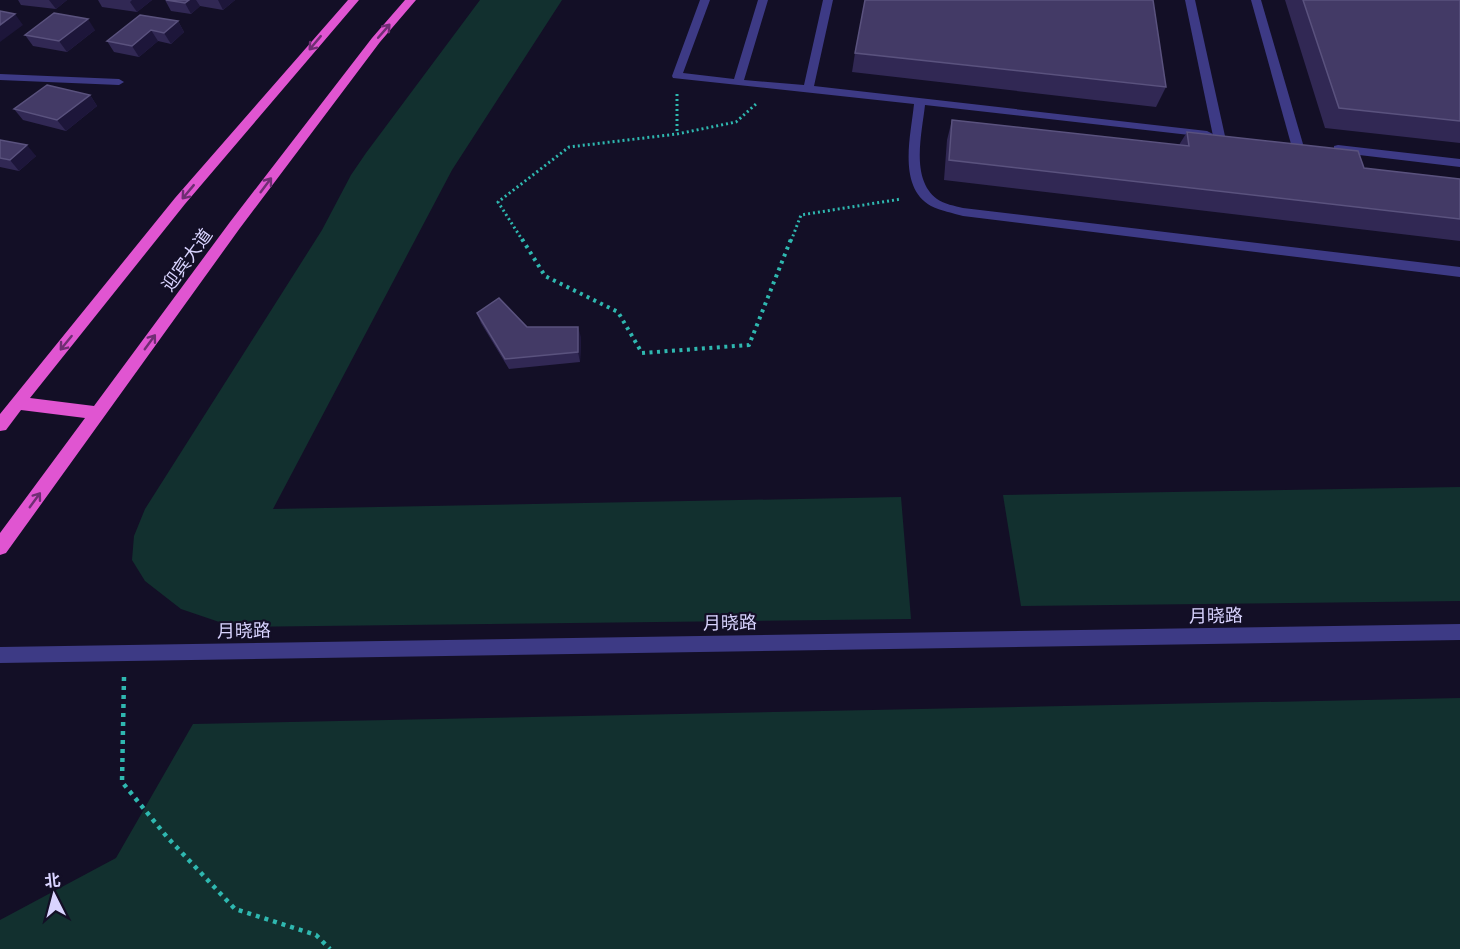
<svg xmlns="http://www.w3.org/2000/svg" width="1460" height="949" font-family="Karla,'Noto Sans SC',sans-serif">
  <style>
    .green { fill: #12302f }
    .lines { fill: none; stroke-linecap: round; stroke-linejoin: round }
    .path-far2 { stroke: #2fb8b0; stroke-width: 3; stroke-dasharray: 2 3; stroke-linecap: butt }
    .path-far1 { stroke: #2fb8b0; stroke-width: 4; stroke-dasharray: 3 4.5; stroke-linecap: butt }
    .path { stroke: #2fb8b0; stroke-width: 4.5; stroke-dasharray: 4 5; stroke-linecap: butt }
    .service { fill: #3d3a85; fill-rule: evenodd }
    .tertiary { fill: #3d3a85; fill-rule: evenodd }
    .trunk { fill: #e055d1; fill-rule: evenodd }
    .wall { fill: #312854 }
    .shaded-wall { fill: #1d163a }
    .building { fill: #433a66; stroke: #5a527e; stroke-width: 1.5 }
    .oneway { stroke: #6f2e73 }
    .labels { text-anchor: middle; stroke-width: 4.5; stroke-linejoin: round; paint-order: stroke }
    .street-label { font-size: 18px; fill: #d9d4ff; stroke: #130f26 }
  </style>
  <rect width="100%" height="100%" fill="#130f26"/>
  <g class="green">
    <path d="M480 0H562L452 170 273 509 901 497 911 619 234 627 181 609 145 581 132 560 134 536 145 509 322 230 351 175 366 153Z"/>
    <path d="M1460 487V601L1021 606 1003 495Z"/>
    <path d="M1460 698V949H0V920L116 858 193 724Z"/>
  </g>
  <g class="lines">
    <g class="path-far2">
      <path d="M677 94V134L736 122 756 104"/>
      <path d="M523 241 498 202 569 147 677 134"/>
      <path d="M791 241 801 215 901 199"/>
    </g>
    <path class="path-far1" d="M522 239 545 276 618 312 642 353 749 345 791 239"/>
    <path class="path" d="M124 677 122 782 167 837 235 909 316 935 330 949"/>
    <g class="service">
      <path d="M700 0H710L683 73 734 79 758 0H768L744 80 804 85 823 0H833L814 86 1207 131 1213 134 1207 137 925 105C922 133 910 179 937 199 944 204 955 206 963 208L1460 267V277L963 216C953 213 941 211 931 206 897 187 911 135 914 104L673 78 672 76Z"/>
      <path d="M1185 0H1195L1225 136 1219 139 1213 136Z"/>
      <path d="M1251 0H1261L1303 144 1301 147H1293L1291 144Z"/>
      <path d="M0 74 119 79 124 82 119 85 0 80Z"/>
      <path d="M1338 145 1460 159V167L1334 152V146Z"/>
    </g>
    <path class="tertiary" d="M1460 624V640L0 663V647Z"/>
    <path class="trunk" d="M348 0H359L185 204 30 398 94 406 230 222 372 38 405 0H416L380 42 240 228 6 553 0 555V533L85 418 21 410 6 430 0 431V414L175 198Z"/>
  </g>
  <g class="wall">
    <path d="M18 0H67L56 9 21 5Z"/>
    <path d="M98 0H152L137 12 102 7Z"/>
    <path d="M165 0H235L223 10 200 6 191 14 171 11Z"/>
    <path d="M1285 0H1460V143L1325 128Z"/>
    <path d="M178 21 184 32 171 44 158 41 139 57 114 52 107 41Z"/>
    <path d="M95 30 67 52 33 46 25 35Z"/>
    <path d="M855 53 1166 87 1156 107 852 72Z"/>
    <path d="M90 95 97 106 66 131 23 120 14 109Z"/>
    <path d="M952 120 1179 145 1187 132 1364 168 1460 179V241L944 180 947 140Z"/>
    <path d="M0 140 36 156 19 171 0 167Z"/>
    <path d="M477 313 527 327 581 337 580 362 509 369 481 323Z"/>
  </g>
  <g class="shaded-wall">
    <path d="M49 0H67L56 9Z"/>
    <path d="M132 0H152L137 12 130 2Z"/>
    <path d="M189 0H196L200 6 191 14 185 3Z"/>
    <path d="M218 0H235L223 10Z"/>
    <path d="M15 14 23 25 0 42V25Z"/>
    <path d="M88 19 95 30 67 52 59 41Z"/>
    <path d="M178 21 184 32 171 44 164 33Z"/>
    <path d="M151 30 158 41 139 57 132 46Z"/>
    <path d="M90 95 97 106 66 131 57 120Z"/>
    <path d="M27 145 36 156 19 171 10 160Z"/>
    <path d="M578 327 581 337 580 362 578 352Z"/>
  </g>
  <g class="building">
    <path d="M166 0H189L185 3Z"/>
    <path d="M865 0H1153L1166 87 855 53Z"/>
    <path d="M1303 0H1460V121L1339 108Z"/>
    <path d="M0 11 15 14 0 25Z"/>
    <path d="M54 13 88 19 59 41 25 35Z"/>
    <path d="M140 15 178 21 164 33 151 30 132 46 107 41Z"/>
    <path d="M47 85 90 95 57 120 14 109Z"/>
    <path d="M952 120 1189 146 1187 132 1358 151 1364 168 1460 179V219L949 160Z"/>
    <path d="M0 140 27 145 10 160 0 158Z"/>
    <path d="M499 298 527 327H578V352L505 359 477 313Z"/>
  </g>
  <defs><path id="oneway-shaft" d="M-6 0H5M1.5-3L5.5 0L1.5 3" fill="none" stroke-width="1.6" stroke-linecap="round" stroke-linejoin="round" transform="scale(1.5)"/></defs>
  <g class="oneway">
    <use href="#oneway-shaft" transform="translate(384 31) rotate(-49)"/>
    <use href="#oneway-shaft" transform="translate(315 43) rotate(130)"/>
    <use href="#oneway-shaft" transform="translate(266 185) rotate(-53)"/>
    <use href="#oneway-shaft" transform="translate(188 192) rotate(130)"/>
    <use href="#oneway-shaft" transform="translate(150 342) rotate(-54)"/>
    <use href="#oneway-shaft" transform="translate(66 343) rotate(129)"/>
    <use href="#oneway-shaft" transform="translate(35 500) rotate(-54)"/>
  </g>
  <g class="labels">
    <g class="street-label">
      <text transform="translate(187 260) rotate(-54)" y="6">迎宾大道</text>
      <text transform="translate(1216 616) rotate(-1)" y="6">月晓路</text>
      <text transform="translate(730 623) rotate(-1)" y="6">月晓路</text>
      <text transform="translate(244 631) rotate(-1)" y="6">月晓路</text>
    </g>
  </g>
  <g transform="translate(54 895) rotate(354)" stroke="#130f26" stroke-width="4.5" paint-order="stroke">
  <path d="M0-4.5L10 22L0 15L-10 22Z" fill="#d9d4ff"/>
  <text y="-9" font-size="16" font-weight="bold" text-anchor="middle" fill="#d9d4ff">北</text>
  </g>
</svg>
